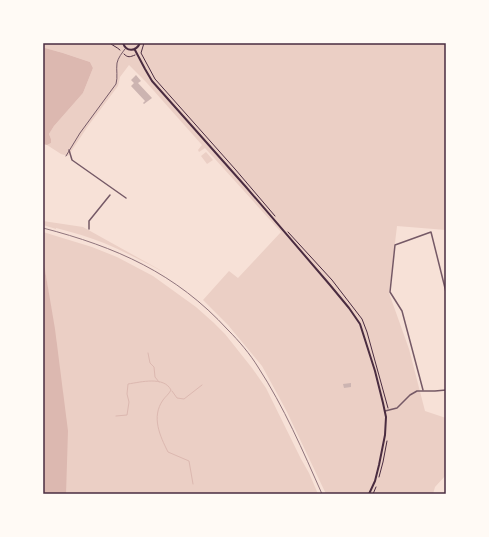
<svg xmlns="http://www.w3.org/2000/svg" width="489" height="537" font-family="'Space Grotesk',sans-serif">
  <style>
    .green { fill: #ebcfc5 }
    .water { fill: #dcb8b0 }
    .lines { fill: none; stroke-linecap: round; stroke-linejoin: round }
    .stream { stroke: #dcb8b0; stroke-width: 1 }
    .building { fill: #ccb4b1 }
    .path { stroke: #4a2c40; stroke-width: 1 }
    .service { stroke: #755966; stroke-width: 1 }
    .minor { stroke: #755966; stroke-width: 1.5 }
    .secondary { stroke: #4a2c40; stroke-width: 2 }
    .tram { stroke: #8f747c; stroke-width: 1 }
    .neatline { fill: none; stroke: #4a2c40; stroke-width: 1.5 }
  </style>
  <rect width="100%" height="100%" fill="#f7e1d7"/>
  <g class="green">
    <path d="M43 43H446V230L397 226 389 293 409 349 425 411 446 418V475L435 487 433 494H326L286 410 262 366 228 325 203 300 229 271 238 278 281 232 205 148 199 152 198 150 202 145 146 82 129 65 120 77 118 86 88 126 68 156 61 154 47 145 51 143V139L49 134 54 126 83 93 93 68 90 62 63 53 45 48 43 49Z"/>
    <path d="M206 152 213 160 207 164 201 156Z"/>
    <path d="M43 221 83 227 171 276C149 264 127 253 104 243 89 237 72 232 56 228V229L43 225Z"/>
    <path d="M43 232 92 247 117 257 153 276 196 307 214 323 225 334 252 368 266 388 301 459 309 473 318 494H65L48 289 43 258Z"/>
  </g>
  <g class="water">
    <path d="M45 48 63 53 90 62 93 68 83 93 54 126 49 134 51 139V143L47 145 43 144V49Z"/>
    <path d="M43 258 55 329 68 431 66 494H43Z"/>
  </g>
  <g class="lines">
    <g class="stream">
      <path d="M148 353 150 363 154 367 155 377 159 382"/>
      <path d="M172 391 177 398 184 399 202 385"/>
      <path d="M116 416 127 415 129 402 127 394 128 384C141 382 164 376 171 390 169 394 165 397 163 400 151 417 160 436 168 452L189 461 193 484"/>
    </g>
  </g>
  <g class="building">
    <path d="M136 75 141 81 138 83 152 98 144 104 143 103 145 101 131 86 134 83 131 80Z"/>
    <path d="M351 383V387L344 388 343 384Z"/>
  </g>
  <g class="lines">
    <g class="path">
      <path d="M110 43C113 46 117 47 120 50"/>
      <path d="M144 43 141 53 155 79 235 169 275 216"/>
      <path d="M124 54C128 58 130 57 135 55"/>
      <path d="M288 232 332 280 362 319 367 332 388 408"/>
      <path d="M379 477 383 462 387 441"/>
      <path d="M373 494 376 487"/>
    </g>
    <path class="service" d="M66 156 80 133 116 84C118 77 116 70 117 63 118 58 122 53 125 49"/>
    <g class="minor">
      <path d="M69 150 72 160 126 198"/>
      <path d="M89 229V221L110 195"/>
      <path d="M423 390 402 311 390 292 395 245 431 232 446 292"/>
      <path d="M385 411 397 408 410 395 417 391H435L446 390"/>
    </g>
    <g class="secondary">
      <path d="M123 43C126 52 136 52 140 43"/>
      <path d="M135 50 145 69 152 81 246 187 330 285 349 308 360 324 375 371 383 403 386 417 385 435 379 465 375 481 369 494"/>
    </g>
    <path class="tram" d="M43 228C116 247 176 273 228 330 239 341 250 354 258 367 284 407 303 451 322 494"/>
  </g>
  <rect width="489" height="537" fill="none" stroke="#fffaf5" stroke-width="88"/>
  <rect x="44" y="44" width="401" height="449" class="neatline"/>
</svg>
